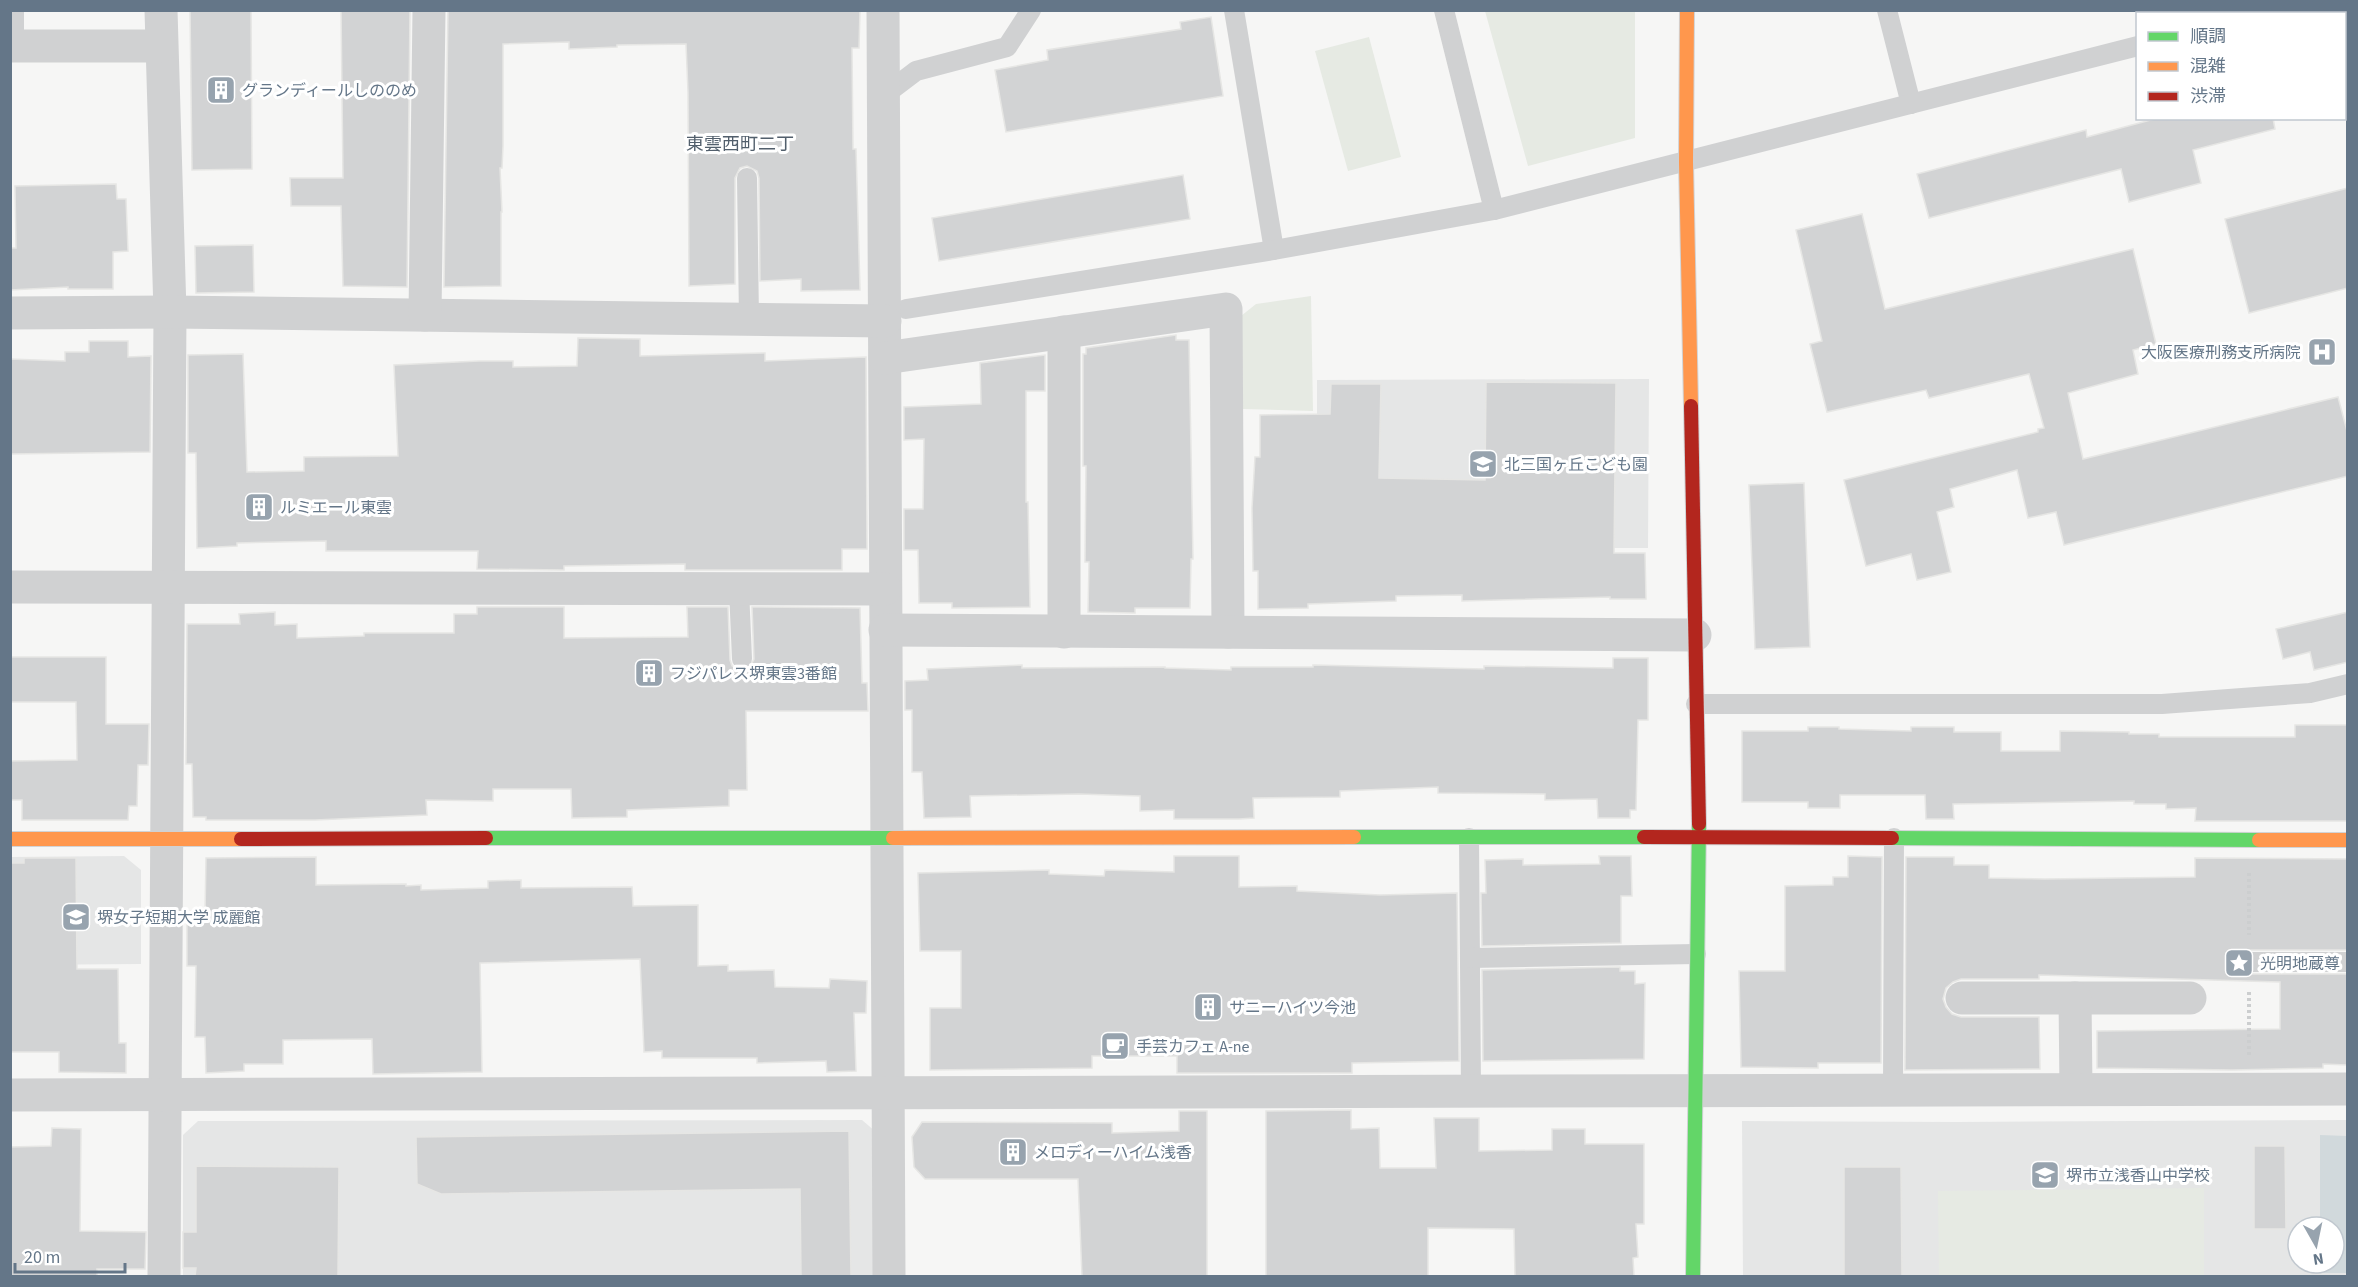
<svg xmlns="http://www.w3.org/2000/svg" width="2358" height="1287" font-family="'Source Sans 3','Noto Sans JP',sans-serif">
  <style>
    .built { fill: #e5e6e6; fill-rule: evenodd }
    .green { fill: #e6eae3 }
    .water { fill: #d1d9dc }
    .building { fill: #d2d3d4; stroke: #e6e6e4; stroke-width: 1.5 }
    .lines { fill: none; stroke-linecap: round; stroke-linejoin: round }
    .fast-casing { stroke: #d1d3d5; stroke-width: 16 }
    .slow-casing { stroke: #d1d3d5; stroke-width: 16 }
    .jam-casing { stroke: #d1d3d5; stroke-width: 16 }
    .path { stroke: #cccecf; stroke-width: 4; stroke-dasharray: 3 3; stroke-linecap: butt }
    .lane { stroke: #d0d1d2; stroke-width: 20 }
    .street { stroke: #d0d1d2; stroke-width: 33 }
    .fast { stroke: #63d668; stroke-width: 14 }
    .slow { stroke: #ff974d; stroke-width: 14 }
    .jam { stroke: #b3261e; stroke-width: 14 }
    .labels { text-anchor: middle; stroke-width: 6; stroke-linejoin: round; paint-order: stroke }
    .poi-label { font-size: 16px; fill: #647688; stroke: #fff; text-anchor: start }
    .neighbourhood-label { font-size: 18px; fill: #525f6c; stroke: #fff }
  </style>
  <rect width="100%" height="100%" fill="#f6f6f5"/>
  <g class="built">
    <path d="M1649 379 1648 548H1317V380Z"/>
    <path d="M124 856 141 870V964L11 965 10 857Z"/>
    <path d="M862 1120 876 1132 877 1276H183V1135L198 1121Z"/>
    <path d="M2347 1120V1276H1743L1742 1121 1957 1122ZM2298 1227H2334V1263H2298Z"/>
  </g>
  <g class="green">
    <path d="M1485 11H1635V138L1528 166Z"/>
    <path d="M1369 37 1401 157 1348 171 1315 51Z"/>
    <path d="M1311 296 1313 411 1243 409 1241 316 1256 304Z"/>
    <path d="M2204 1188V1276H1939L1938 1191Z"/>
  </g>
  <path class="water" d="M2320 1135 2347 1136V1273H2320V1263H2334V1227H2320Z"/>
  <g class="building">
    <path d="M190 10H251L252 169 192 170Z"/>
    <path d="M341 10H410L407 287 343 286 341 206H291L290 178H343Z"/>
    <path d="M448 10H860L859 48H852L853 149H856L860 290 801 291V279L760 281 759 178 757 171 747 166 740 168 735 178V284L689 286 688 92 686 44 617 45V47L569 49V42L503 44V146L502 168H500L502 212H501V286L444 287Z"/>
    <path d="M1211 17 1223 96 1006 132 995 70 1048 60 1047 50 1181 29 1180 22Z"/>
    <path d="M2158 118H2273L2275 129 2193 150 2201 183 2129 202 2121 169 1929 218 1917 174 2086 130 2087 137Z"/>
    <path d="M1183 175 1190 219 939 261 932 218Z"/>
    <path d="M116 184 117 199H126L128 251 113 252V289H68V287L10 290V248H16L15 186Z"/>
    <path d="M2348 188V288L2249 313 2225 219Z"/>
    <path d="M1862 214 1885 309 2133 249 2156 344 2133 350 2138 374 2068 393 2083 459 2338 397 2348 435V476L2064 545 2056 512 2028 518 2017 470 1950 489 1954 507 1937 512 1951 572 1917 580 1911 554 1866 566 1844 480 2038 432V429L2044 428 2029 374 1929 398 1926 390 1827 412 1810 344 1822 341 1796 230Z"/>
    <path d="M253 245 254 292 196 293 195 246Z"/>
    <path d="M1176 335V340H1189L1193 559H1191L1190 608H1135V613L1088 612 1089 562H1085L1086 466H1083V354H1086V348Z"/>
    <path d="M578 338 640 339V356L765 353V361L866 357 867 549H842V570H685V564L564 566V570L477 569 478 551H326V541L237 543V546L197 548 196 453H188V355L243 354 247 472 304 471V457L398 456 394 365 479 361H513V367L577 366Z"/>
    <path d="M89 341H128V357L151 356 150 452 10 454V359L65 361V352H89Z"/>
    <path d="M1045 355V391H1026V502H1028L1030 607 952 608V603H919L918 550H904V509H923L924 439 904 440V407L981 404 980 363Z"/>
    <path d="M1486 382 1616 383 1614 553H1645L1646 599H1610V597L1462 601V595L1396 596V601L1308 604V608L1258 609V571H1253L1252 508 1255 457H1260V415L1330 414 1331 384H1381L1379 478 1485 480Z"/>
    <path d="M1804 483 1810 647 1755 649 1749 485Z"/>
    <path d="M477 607H564V638L688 637 687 607H728L730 660 732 666 742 671 749 669 754 659 752 607 860 608 862 683H867L868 711H746L747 790H729V806L627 810V817L572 818 571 789H493V801L426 800 427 815 315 820H206V817H193L192 764H186L187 624H240L239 614 275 612V625L297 624V638L364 636V633H454V614H477Z"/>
    <path d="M2348 612V662L2314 670 2310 652 2283 659 2276 629Z"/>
    <path d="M10 657H106V724H149L148 765H138L137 806H129L128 820H22V800H10V761L77 760 76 702H10Z"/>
    <path d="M1613 658H1648V720H1638L1636 810H1630V818H1598L1597 799 1545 800V794L1438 793V787L1340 791V797L1253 798 1254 818 1239 819H1174V810L1140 811V796L1079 794 970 796 971 817 924 818 922 772H912V710H905V681L928 680 927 669 1022 665V668L1165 667V668L1231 670V667H1313V665L1484 669V666L1613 668Z"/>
    <path d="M2295 725H2348V821H2195L2196 808 2166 809V804H2134V801L1953 804 1954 819H1926L1925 795H1840V808H1808V802H1742V731H1808V727H1839V729L1911 731V727H1954V732H2001V751H2060V731L2129 732V734H2159V737H2295Z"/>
    <path d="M1174 856H1239V887L1297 886V891L1380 895 1457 893 1459 1061 1352 1063V1073H1177V1056H1092V1068L930 1070V1008H961V951H920L918 873 1049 870V874L1104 876 1105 870 1174 872Z"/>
    <path d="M1599 856H1631L1632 896H1621V943L1482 946 1481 893H1486L1485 860 1523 859V865L1600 864Z"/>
    <path d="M1848 856 1882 857 1881 1063H1818V1068L1741 1067 1739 971H1785V886L1833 885V877H1848Z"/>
    <path d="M316 857V885L406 884V886L421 885V890L488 888V881L521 880V888L632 887 633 906 698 905V966L728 965V971L774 970 775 987 829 988 830 979 867 981 866 1013H854L856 1071 827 1072 826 1061 757 1063V1058H662V1051L644 1052 640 959 480 963 482 1072 373 1074 372 1039 283 1040V1064H244V1071L206 1073 205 1037H195L196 966H187V913H205L206 858Z"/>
    <path d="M1906 857H1954V865H1989V878L2045 879 2195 877V858L2348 859V950H2249L2243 952 2237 961 2239 968 2249 974H2348V1065L2323 1064V1068L2232 1070 2097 1068V1031L2280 1029V982L2039 975V979H1961L1953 982 1946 988 1943 999 1946 1007 1952 1014 1961 1017H2039L2040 1069 1905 1070Z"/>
    <path d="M24 858H76L77 969H118L119 1043H126V1073L59 1072V1052H10V863H24Z"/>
    <path d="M1620 967V971H1635V984L1645 983 1644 1059 1483 1061 1482 970Z"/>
    <path d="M1351 1110V1129L1379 1128 1380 1168H1436L1434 1118H1479V1151L1552 1150V1129H1585V1144H1644V1224H1636L1638 1257 1633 1258 1634 1276H1515L1514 1229 1428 1228V1276H1266V1111Z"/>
    <path d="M1179 1111H1207V1276H1082L1078 1179H925L914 1167 912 1137 922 1122 1112 1123V1133L1179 1131Z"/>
    <path d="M52 1128 81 1129 80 1231 146 1232 145 1269H97V1276H10V1147L51 1146Z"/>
    <path d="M849 1131 851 1276H801L800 1189 441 1194 417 1184 416 1137Z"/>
    <path d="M2254 1146H2285L2286 1229H2254Z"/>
    <path d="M196 1166 339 1167 338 1276H195L196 1268H183V1232H196Z"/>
    <path d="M1844 1167H1901L1902 1276H1844Z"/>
  </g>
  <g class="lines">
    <g class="fast-casing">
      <g id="fast">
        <path d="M1354 837H1644"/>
        <path d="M486 838H893"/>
        <path d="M1892 838 2259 840"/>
        <path d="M1693 1276 1699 824"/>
      </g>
    </g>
    <g class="slow-casing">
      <g id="slow">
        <path d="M1687 10 1686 162 1691 406"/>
        <path d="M893 838 1354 837"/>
        <path d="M10 839H241"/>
        <path d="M2259 840H2348"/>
      </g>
    </g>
    <g class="jam-casing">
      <g id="jam">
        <path d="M1691 406 1699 824"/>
        <path d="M1644 837 1892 838"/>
        <path d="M241 839 486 838"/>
      </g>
    </g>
    <g class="path">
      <path d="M2249 873V935"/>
      <path d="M2249 1055V990"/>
    </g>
    <g class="lane">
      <path d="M1234 10 1274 250"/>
      <path d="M1444 10 1494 210"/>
      <path d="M1887 10 1911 104"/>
      <path d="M2262 14 2274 10"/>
      <path d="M14 46V10"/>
      <path d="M883 96 916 71 1007 47 1031 10"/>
      <path d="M747 178 749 319"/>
      <path d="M906 309 1274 250 1494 210 2138 46"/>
      <path d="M739 589 742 659"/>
      <path d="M1696 704H2162L2310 693 2348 684"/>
      <path d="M1469 838 1471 1090"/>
      <path d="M1470 958 1696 954"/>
      <path d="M2249 962H2348"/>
      <path d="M1893 1089 1894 838"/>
    </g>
    <g class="street">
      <path d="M161 10 170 312 164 1276"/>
      <path d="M883 10 889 1276"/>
      <path d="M10 46H161"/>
      <path d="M10 313 170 312 885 321"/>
      <path d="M425 315 429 10"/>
      <path d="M885 358 1226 309 1228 632"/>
      <path d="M10 587 885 589"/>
      <path d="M885 630 1695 635"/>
      <path d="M1064 632V332"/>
      <path d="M1962 998H2190"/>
      <path d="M2075 998 2076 1089"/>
      <path d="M10 1095 2348 1089"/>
    </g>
    <use href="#fast" class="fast"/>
    <use href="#slow" class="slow"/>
    <use href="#jam" class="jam"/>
  </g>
  <defs>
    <g id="building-square" transform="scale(1.5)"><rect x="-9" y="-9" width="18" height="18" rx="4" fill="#97a3ae" stroke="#fff"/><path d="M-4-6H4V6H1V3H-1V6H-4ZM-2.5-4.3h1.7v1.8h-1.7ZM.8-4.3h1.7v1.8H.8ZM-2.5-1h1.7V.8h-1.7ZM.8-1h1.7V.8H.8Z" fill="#fff"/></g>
    <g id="hospital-square" transform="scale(1.5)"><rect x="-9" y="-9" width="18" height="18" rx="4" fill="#97a3ae" stroke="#fff"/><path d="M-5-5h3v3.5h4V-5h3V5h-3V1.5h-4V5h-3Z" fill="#fff"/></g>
    <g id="school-square" transform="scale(1.5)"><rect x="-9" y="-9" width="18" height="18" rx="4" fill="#97a3ae" stroke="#fff"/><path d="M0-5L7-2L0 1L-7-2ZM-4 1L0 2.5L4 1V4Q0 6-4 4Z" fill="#fff"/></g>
    <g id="university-square" transform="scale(1.5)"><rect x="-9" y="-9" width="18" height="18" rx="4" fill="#97a3ae" stroke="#fff"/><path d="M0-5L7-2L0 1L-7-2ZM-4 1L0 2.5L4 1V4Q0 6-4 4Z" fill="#fff"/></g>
    <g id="sight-square" transform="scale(1.5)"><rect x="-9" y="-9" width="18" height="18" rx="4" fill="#97a3ae" stroke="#fff"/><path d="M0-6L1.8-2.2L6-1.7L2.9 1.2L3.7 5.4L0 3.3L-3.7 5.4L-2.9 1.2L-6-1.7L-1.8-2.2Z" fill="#fff"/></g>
    <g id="cafe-square" transform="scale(1.5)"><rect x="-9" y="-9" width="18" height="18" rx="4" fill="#97a3ae" stroke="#fff"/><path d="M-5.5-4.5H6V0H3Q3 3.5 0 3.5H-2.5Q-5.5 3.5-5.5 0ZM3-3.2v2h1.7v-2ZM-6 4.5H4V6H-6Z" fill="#fff"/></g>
  </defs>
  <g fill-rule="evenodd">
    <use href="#building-square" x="221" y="90"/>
    <use href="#hospital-square" x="2322" y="352"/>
    <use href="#school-square" x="1483" y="464"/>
    <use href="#building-square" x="259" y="507"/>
    <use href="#building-square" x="649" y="673"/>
    <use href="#university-square" x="76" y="917"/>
    <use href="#sight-square" x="2239" y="963"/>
    <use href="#building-square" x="1208" y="1007"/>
    <use href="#cafe-square" x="1115" y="1046"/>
    <use href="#building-square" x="1013" y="1152"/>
    <use href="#school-square" x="2045" y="1175"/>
  </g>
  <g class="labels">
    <g class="poi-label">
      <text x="242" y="96">グランディールしののめ</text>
      <text x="2301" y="358" text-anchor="end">大阪医療刑務支所病院</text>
      <text x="1504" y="470">北三国ヶ丘こども園</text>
      <text x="280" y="513">ルミエール東雲</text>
      <text x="670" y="679">フジパレス堺東雲3番館</text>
      <text x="97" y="923">堺女子短期大学 成麗館</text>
      <text x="2260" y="969">光明地蔵尊</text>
      <text x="1229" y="1013">サニーハイツ今池</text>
      <text x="1136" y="1052">手芸カフェ A-ne</text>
      <text x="1034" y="1158">メロディーハイム浅香</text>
      <text x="2066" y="1181">堺市立浅香山中学校</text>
    </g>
    <g class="neighbourhood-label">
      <text x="740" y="150">東雲西町二丁</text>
    </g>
  </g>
  <rect width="2358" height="1287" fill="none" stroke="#647688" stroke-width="24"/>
  <rect x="2136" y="12" width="210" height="108" fill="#ffffff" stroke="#c1c8cf" stroke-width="1.5"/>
  <rect x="2148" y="32" width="30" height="9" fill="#63d668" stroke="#c1c8cf" stroke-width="1.5"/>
  <text x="2190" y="42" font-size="18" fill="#647688">順調</text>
  <rect x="2148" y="62" width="30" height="9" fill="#ff974d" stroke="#c1c8cf" stroke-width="1.5"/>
  <text x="2190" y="72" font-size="18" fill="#647688">混雑</text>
  <rect x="2148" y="92" width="30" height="9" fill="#b3261e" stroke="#c1c8cf" stroke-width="1.5"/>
  <text x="2190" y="102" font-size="18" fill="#647688">渋滞</text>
  <g transform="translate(2316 1245) rotate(171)"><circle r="28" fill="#ffffff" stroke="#c1c8cf" stroke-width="1.5"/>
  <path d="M0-4.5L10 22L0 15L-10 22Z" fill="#97a3ae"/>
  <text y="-9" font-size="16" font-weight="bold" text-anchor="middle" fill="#647688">N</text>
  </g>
  <path d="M15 1263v9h110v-9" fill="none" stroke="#647688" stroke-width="3"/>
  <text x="24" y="1263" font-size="18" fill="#647688" stroke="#ffffff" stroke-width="4.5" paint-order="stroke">20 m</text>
</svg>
